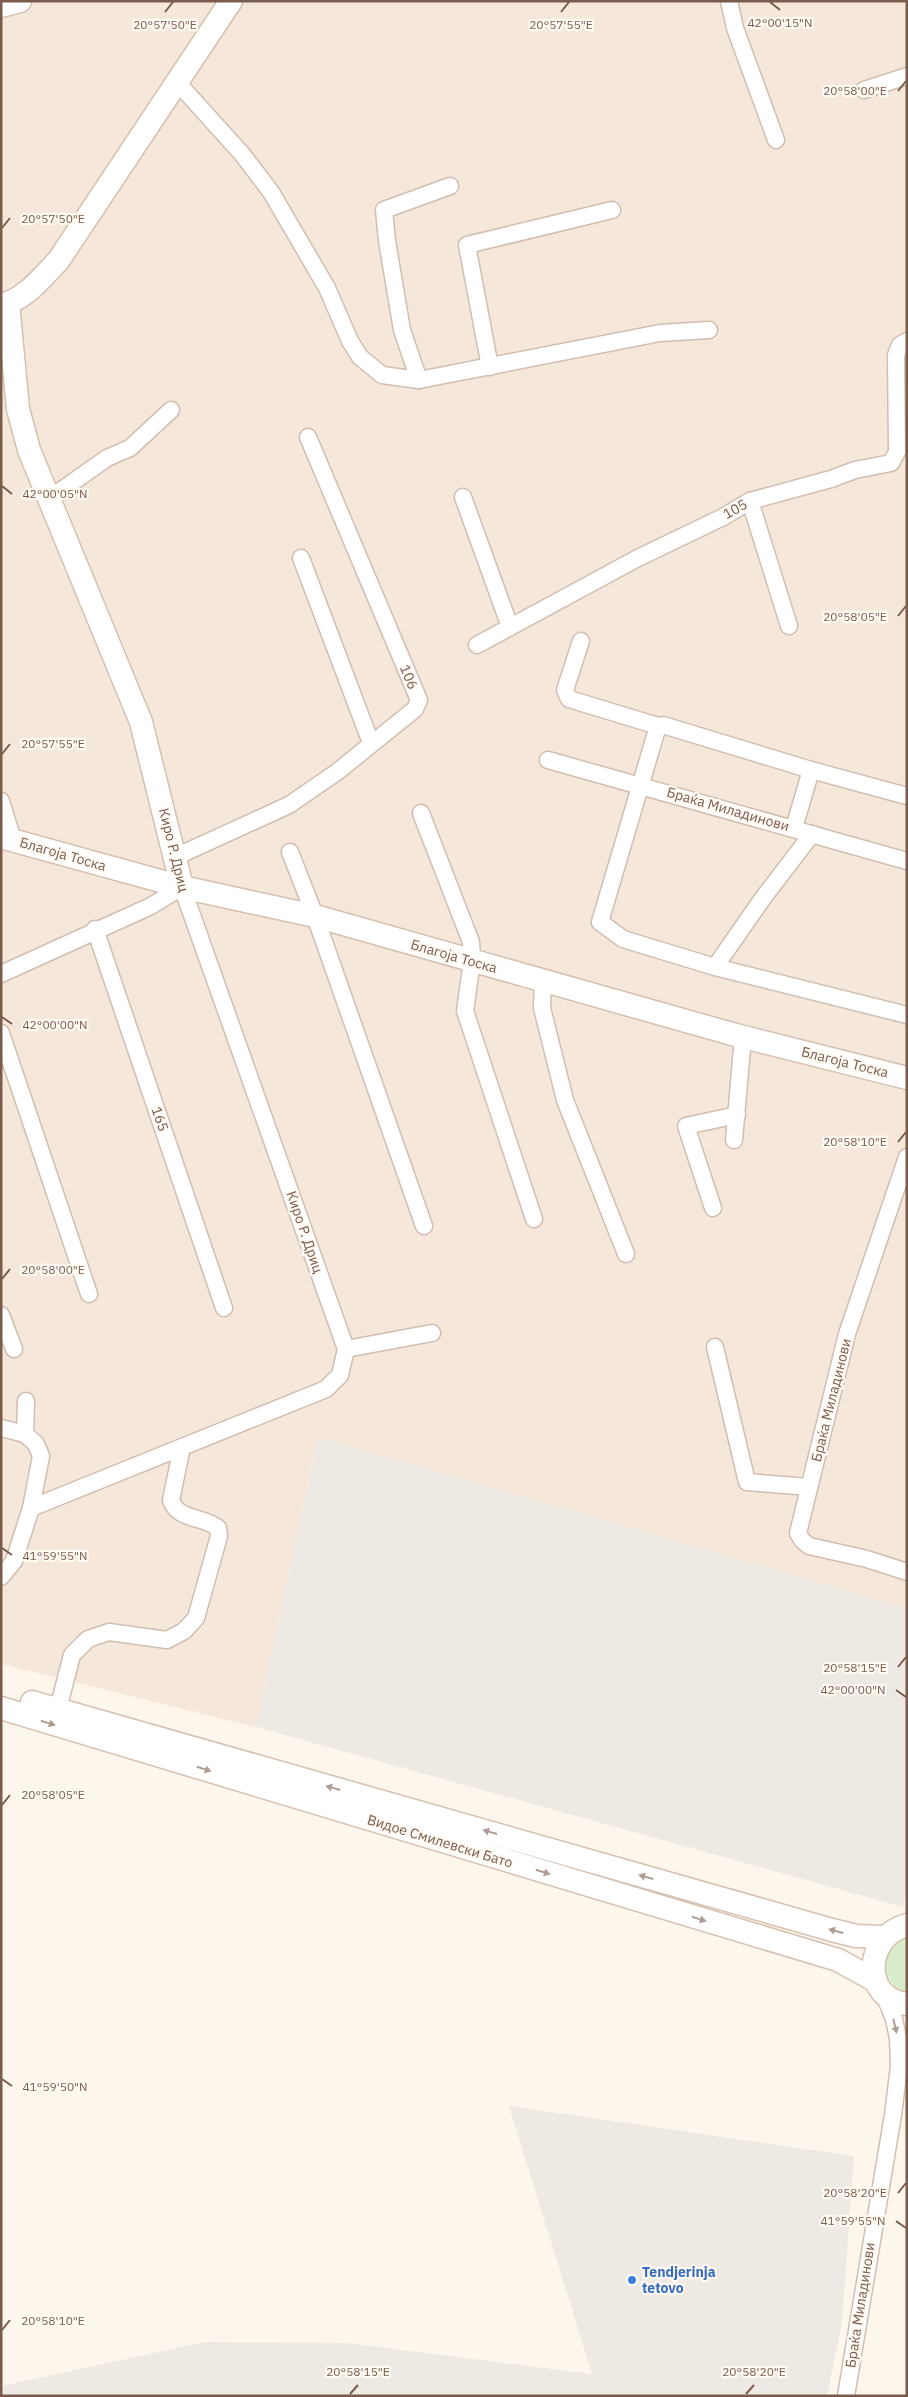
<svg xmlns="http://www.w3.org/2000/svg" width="908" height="2397" font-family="'IBM Plex Sans',sans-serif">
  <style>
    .residential { fill: #f5e8da }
    .industrial { fill: #efe9e4 }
    .green { fill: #d8ecc9 }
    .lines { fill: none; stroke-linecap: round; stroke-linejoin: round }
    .street-casing { stroke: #d1beb0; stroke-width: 19 }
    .secondary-casing { stroke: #d6c0b0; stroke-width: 25 }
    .street { stroke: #fff; stroke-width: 16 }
    .secondary { stroke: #fff; stroke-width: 22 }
    .oneway { fill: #af9d94 }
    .ticks { fill: none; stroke: #7a5c4d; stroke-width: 2 }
    .shop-dot { fill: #3f7fe0; stroke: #fffaf3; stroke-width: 2 }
    .labels { text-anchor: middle; stroke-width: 4.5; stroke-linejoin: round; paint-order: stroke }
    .street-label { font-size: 14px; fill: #7a5c4d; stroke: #fffaf3 }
    .shop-label { font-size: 14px; font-weight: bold; fill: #366cbe; stroke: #fffaf3; text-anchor: start }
    .ticks-label { font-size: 12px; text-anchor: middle; fill: #7a5c4d; stroke: #fffaf3; stroke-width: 4.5; stroke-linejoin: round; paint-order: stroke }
  </style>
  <rect width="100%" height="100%" fill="#fdf6ec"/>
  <path class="residential" d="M1 1H907V1608L318 1437 256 1727 1 1664Z"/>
  <g class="industrial">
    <path d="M318 1437 907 1608V1886L903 1907 256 1727Z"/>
    <path d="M509 2106 854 2156 842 2323 827 2396H1V2386L205 2342 346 2343 592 2374Z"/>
  </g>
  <path class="green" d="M907 1937V1993C877 1982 880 1949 907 1937Z"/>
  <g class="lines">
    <g class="street-casing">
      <g id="street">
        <path d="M729 1 735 28 776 140"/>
        <path d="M177 82 242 154 271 192 327 288 350 341 360 357 382 375 419 380 660 333 709 330"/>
        <path d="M864 90 907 76"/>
        <path d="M490 367 467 245 612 210"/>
        <path d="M419 380 402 330 387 241 384 210 450 186"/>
        <path d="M463 497 510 627"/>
        <path d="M49 499 107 458 130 448 171 410"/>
        <path d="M750 501 789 626"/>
        <path d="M301 558 371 743"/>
        <path d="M581 641 565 690 569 699 658 726"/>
        <path d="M477 645 636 559 723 517 750 501 831 479 855 470 891 463 897 452 896 355 900 345 907 341"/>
        <path d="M548 760 907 861"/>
        <path d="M1 801 13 840"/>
        <path d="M421 813 471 942 472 961 465 1011 534 1219"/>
        <path d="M794 828 811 770"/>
        <path d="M812 834 763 898 715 967 907 1015"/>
        <path d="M290 852 315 916 424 1226"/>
        <path d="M173 858 289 805 337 772 415 709 419 700 308 437"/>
        <path d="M95 929 224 1308"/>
        <path d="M715 967 623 939 600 922 658 726 663 725 811 770 907 796"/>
        <path d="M1 974 151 906 182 887 346 1349 340 1375 326 1389 31 1508"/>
        <path d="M543 981 542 1008 565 1100 626 1254"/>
        <path d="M1 1033 89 1294"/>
        <path d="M734 1140 743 1037"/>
        <path d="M907 1157 847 1334 798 1533 802 1540 809 1546 867 1559 907 1572"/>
        <path d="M713 1208 686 1126 737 1115"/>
        <path d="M1 1315 14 1349"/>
        <path d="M715 1347 747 1482 809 1487"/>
        <path d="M346 1349 432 1333"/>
        <path d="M1 1428 25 1434"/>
        <path d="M1 1577 14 1561 31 1508 41 1456 36 1444 25 1434 26 1401"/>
        <path d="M58 1709 72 1655 88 1639 109 1632 167 1640 184 1631 196 1618 219 1536 218 1528C204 1516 178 1521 171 1500L182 1447"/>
        <path d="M846 2396 893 2115 899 2066 898 2038 894 2019 883 1992"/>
      </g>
    </g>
    <g class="secondary-casing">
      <g id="secondary">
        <path d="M1 6 20 1"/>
        <path d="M8 303 18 409 29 450 141 722 182 887"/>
        <path d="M1 305C25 300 42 277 58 261L231 1"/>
        <path d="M1 837 182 887 315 916 732 1034 907 1078"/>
        <path d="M32 1702 832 1930 856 1936 884 1937"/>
        <path d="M1 1708 838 1960 876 1981"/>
        <path d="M907 1925C864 1936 861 1999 907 2004"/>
      </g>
    </g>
    <use href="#street" class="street"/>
    <use href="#secondary" class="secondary"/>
  </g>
  <defs><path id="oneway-solid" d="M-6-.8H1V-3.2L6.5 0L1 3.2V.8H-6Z" transform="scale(1.25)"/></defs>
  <g class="oneway">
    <use href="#oneway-solid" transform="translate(48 1723) rotate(17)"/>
    <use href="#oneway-solid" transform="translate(204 1769) rotate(17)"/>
    <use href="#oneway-solid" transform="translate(333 1788) rotate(-164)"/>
    <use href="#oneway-solid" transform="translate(490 1832) rotate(-164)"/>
    <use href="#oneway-solid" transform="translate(543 1872) rotate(17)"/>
    <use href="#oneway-solid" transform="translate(646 1877) rotate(-164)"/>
    <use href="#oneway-solid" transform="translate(699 1919) rotate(17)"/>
    <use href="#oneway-solid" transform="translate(836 1931) rotate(-165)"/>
    <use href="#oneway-solid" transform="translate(895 2026) rotate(77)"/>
  </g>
  <path class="ticks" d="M770 2 780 10M165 12 173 2M561 12 569 2M898 91 906 81M2 228 10 218M2 486 12 494M898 616 906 606M2 754 10 744M2 1017 12 1024M898 1142 906 1132M2 1279 10 1269M2 1548 12 1555M898 1667 906 1657M896 1690 906 1697M2 1805 10 1795M2 2079 12 2086M898 2193 906 2183M896 2221 906 2228M2 2330 10 2320M350 2394 358 2385M746 2394 754 2385"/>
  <circle class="shop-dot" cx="632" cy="2280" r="5"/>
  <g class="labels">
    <g class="street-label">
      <text transform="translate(735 509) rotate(-29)" y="5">105</text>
      <text transform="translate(409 677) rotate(67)" y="5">106</text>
      <text transform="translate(728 809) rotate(16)" y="5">Браќа Миладинови</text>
      <text transform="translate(174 850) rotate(76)" y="5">Киро Р. Дриц</text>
      <text transform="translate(63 854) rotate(16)" y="5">Благоја Тоска</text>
      <text transform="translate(454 956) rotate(16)" y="5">Благоја Тоска</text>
      <text transform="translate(845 1062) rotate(14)" y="5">Благоја Тоска</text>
      <text transform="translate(160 1119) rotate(71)" y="5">165</text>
      <text transform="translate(305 1232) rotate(71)" y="5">Киро Р. Дриц</text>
      <text transform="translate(831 1400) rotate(-76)" y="5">Браќа Миладинови</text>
      <text transform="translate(440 1841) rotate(17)" y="5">Видое Смилевски Бато</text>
      <text transform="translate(860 2305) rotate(-81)" y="5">Браќа Миладинови</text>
    </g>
    <g class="shop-label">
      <text x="642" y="2277">Tendjerinja<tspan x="642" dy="16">tetovo</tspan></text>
    </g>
  </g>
  <g class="ticks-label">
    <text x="780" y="27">42°00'15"N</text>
    <text x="165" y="29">20°57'50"E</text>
    <text x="561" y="29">20°57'55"E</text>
    <text x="855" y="95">20°58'00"E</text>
    <text x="53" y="223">20°57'50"E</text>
    <text x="55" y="498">42°00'05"N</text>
    <text x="855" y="621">20°58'05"E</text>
    <text x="53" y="748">20°57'55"E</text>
    <text x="55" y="1029">42°00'00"N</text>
    <text x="855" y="1146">20°58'10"E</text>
    <text x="53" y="1274">20°58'00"E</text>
    <text x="55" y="1560">41°59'55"N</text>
    <text x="855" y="1672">20°58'15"E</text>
    <text x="853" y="1694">42°00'00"N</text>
    <text x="53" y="1799">20°58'05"E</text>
    <text x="55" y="2091">41°59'50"N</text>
    <text x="855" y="2197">20°58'20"E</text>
    <text x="853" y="2225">41°59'55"N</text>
    <text x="53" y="2325">20°58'10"E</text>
    <text x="358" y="2376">20°58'15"E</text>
    <text x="754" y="2376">20°58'20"E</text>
  </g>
  <rect width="908" height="2397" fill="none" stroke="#7a5c4d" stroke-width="5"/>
</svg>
